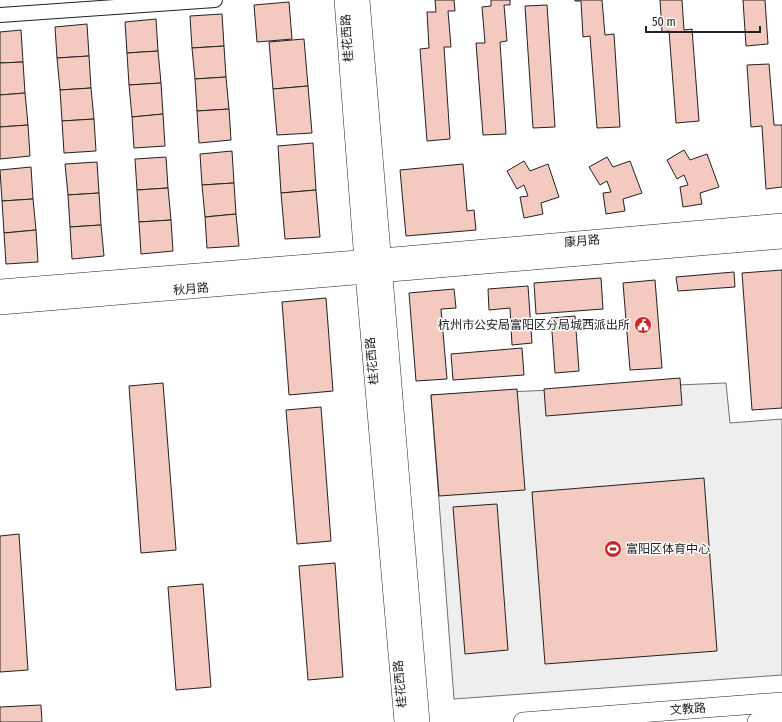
<svg xmlns="http://www.w3.org/2000/svg" width="782" height="722" font-family="'Fira Sans Condensed','Noto Sans SC',sans-serif">
  <style>
    .green { fill: #eee; stroke: #6f6f6f }
    .building { fill: #f3c9c0; stroke: #222 }
    .lines { fill: none; stroke-linecap: round; stroke-linejoin: round }
    .street-casing { stroke: #222; stroke-width: 16 }
    .secondary-casing { stroke: #222; stroke-width: 20 }
    .street { stroke: #fff; stroke-width: 14 }
    .secondary { stroke: #fff; stroke-width: 19 }
    .labels { text-anchor: middle; stroke-width: 3; stroke-linejoin: round; paint-order: stroke }
    .street-label { font-size: 12px; fill: #222; stroke: #fff }
    .poi-label { font-size: 12px; fill: #222; stroke: #fff; text-anchor: end }
  </style>
  <rect width="100%" height="100%" fill="#fff"/>
  <path class="green" d="M726 383 730 423 782 419V675L454 699 431 395Z"/>
  <g class="building">
    <path d="M435 0H454L455 11H448L451 47H444L450 139 427 141 420 49 429 48 427 12H436Z"/>
    <path d="M491 0H510V5H504L507 41 500 42 506 134 483 135 476 43H485L482 7 491 6Z"/>
    <path d="M575 0H602L605 35 614 34 620 127 597 128 590 36 583 37 581 1H575Z"/>
    <path d="M660 0H682L684 30 692 29 699 121 676 123 669 31 662 32Z"/>
    <path d="M743 0H765L768 44 746 46Z"/>
    <path d="M289 2 292 39 257 42 254 5Z"/>
    <path d="M547 5 555 127 533 128 525 6Z"/>
    <path d="M222 14 224 46 192 48 190 16Z"/>
    <path d="M156 19 158 51 127 53 125 22Z"/>
    <path d="M87 24 89 56 57 58 55 27Z"/>
    <path d="M21 30 23 62 0 63V32Z"/>
    <path d="M304 39 308 86 273 89 269 42Z"/>
    <path d="M224 46 226 77 195 79 192 48Z"/>
    <path d="M158 51 161 83 129 85 127 53Z"/>
    <path d="M89 56 91 88 60 90 57 58Z"/>
    <path d="M23 62 25 93 0 95V63Z"/>
    <path d="M769 64 774 125H782V187L766 189 762 126 751 127 747 65Z"/>
    <path d="M226 77 229 109 197 111 195 79Z"/>
    <path d="M161 83 163 114 132 117 129 85Z"/>
    <path d="M308 86 312 133 277 135 273 89Z"/>
    <path d="M91 88 94 119 62 121 60 90Z"/>
    <path d="M25 93 28 125 0 127V95Z"/>
    <path d="M229 109 231 140 199 143 197 111Z"/>
    <path d="M163 114 165 146 134 148 132 117Z"/>
    <path d="M94 119 96 151 64 153 62 121Z"/>
    <path d="M28 125 30 156 0 159V127Z"/>
    <path d="M313 143 316 190 281 193 278 146Z"/>
    <path d="M684 150 690 160 707 154 719 187 700 193 702 204 683 207 680 187 688 185 684 175 677 179 667 160Z"/>
    <path d="M232 151 234 183 202 185 200 154Z"/>
    <path d="M166 157 168 188 137 190 135 159Z"/>
    <path d="M607 157 613 167 630 161 642 193 623 199 625 211 606 214 603 193 611 192 607 181 600 185 589 167Z"/>
    <path d="M524 161 530 171 548 164 559 197 541 203 543 214 524 218 520 197 528 196 524 185 517 189 507 171Z"/>
    <path d="M97 162 99 193 68 195 65 164Z"/>
    <path d="M463 164 467 211 474 210 476 230 406 236 400 170Z"/>
    <path d="M31 167 33 199 2 201 0 170Z"/>
    <path d="M234 183 236 214 205 217 202 185Z"/>
    <path d="M168 188 171 220 139 222 137 190Z"/>
    <path d="M316 190 320 237 285 239 281 193Z"/>
    <path d="M99 193 101 225 70 227 68 195Z"/>
    <path d="M33 199 36 230 4 233 2 201Z"/>
    <path d="M236 214 239 246 207 248 205 217Z"/>
    <path d="M171 220 173 251 141 254 139 222Z"/>
    <path d="M101 225 104 256 72 259 70 227Z"/>
    <path d="M36 230 38 262 6 264 4 233Z"/>
    <path d="M782 270V408L752 410 742 273Z"/>
    <path d="M734 272 735 287 678 291 676 277Z"/>
    <path d="M601 278 603 309 536 314 534 283Z"/>
    <path d="M655 280 662 368 630 370 623 283Z"/>
    <path d="M528 286 532 343 512 345 510 308 489 310 488 289Z"/>
    <path d="M454 289 456 308 441 309 447 379 416 381 409 293Z"/>
    <path d="M326 298 333 391 289 395 282 302Z"/>
    <path d="M575 316 579 371 555 373 551 318Z"/>
    <path d="M522 348 524 375 453 380 451 354Z"/>
    <path d="M680 378 682 405 546 416 544 389Z"/>
    <path d="M163 383 176 550 141 553 129 386Z"/>
    <path d="M517 389 525 490 439 496 431 395Z"/>
    <path d="M321 407 331 541 297 544 286 410Z"/>
    <path d="M704 478 717 651 545 664 532 492Z"/>
    <path d="M497 504 508 650 465 654 453 507Z"/>
    <path d="M19 534 28 670 0 672V536Z"/>
    <path d="M335 563 343 677 308 680 299 566Z"/>
    <path d="M203 584 211 687 176 690 168 587Z"/>
    <path d="M41 705 42 722H0V707Z"/>
  </g>
  <g class="lines">
    <g class="street-casing">
      <path id="street" d="M0 15 215 0"/>
    </g>
    <g class="secondary-casing">
      <g id="secondary">
        <path d="M344 0 365 274 404 722"/>
        <path d="M360 0 420 722"/>
        <path d="M0 289 382 258 782 223"/>
        <path d="M0 305 782 239"/>
        <path d="M523 722 782 702"/>
        <path d="M757 722 782 720"/>
      </g>
    </g>
    <use href="#street" class="street"/>
    <use href="#secondary" class="secondary"/>
  </g>
  <defs>
    <g id="civic-disc" transform="scale(0.9)"><circle r="9.5" fill="#c62828" stroke="#fff"/><path d="M-.6-6.5H3V-4.5H.6V-3L4-1V1h2V6H-6V1h2V-1L-.6-3ZM-1.2 2.5V6h2.4V2.5Z" fill="#fff"/></g>
    <g id="stadium-disc" transform="scale(0.9)"><circle r="9.5" fill="#c62828" stroke="#fff"/><path d="M0-5a6.5 5 0 1 0 0 10a6.5 5 0 1 0 0-10ZM-3.5-1.8h7v3.6h-7Z" fill="#fff"/></g>
  </defs>
  <g fill-rule="evenodd">
    <use href="#civic-disc" x="643" y="325"/>
    <use href="#stadium-disc" x="613" y="549"/>
  </g>
  <g class="labels">
    <g class="street-label">
      <text transform="translate(347 38) rotate(-94)" y="4">桂花西路</text>
      <text transform="translate(582 241) rotate(-5)" y="4">康月路</text>
      <text transform="translate(191 289) rotate(-5)" y="4">秋月路</text>
      <text transform="translate(372 361) rotate(-95)" y="4">桂花西路</text>
      <text transform="translate(400 684) rotate(-95)" y="4">桂花西路</text>
      <text transform="translate(688 709) rotate(-4)" y="4">文教路</text>
    </g>
    <g class="poi-label">
      <text x="630" y="329">杭州市公安局富阳区分局城西派出所</text>
      <text x="626" y="553" text-anchor="start">富阳区体育中心</text>
    </g>
  </g>
  <path d="M646 26v6h114v-6" fill="none" stroke="#222222" stroke-width="2"/>
  <text x="652" y="26" font-size="12" fill="#222222" stroke="#ffffff" stroke-width="3" paint-order="stroke">50 m</text>
</svg>
